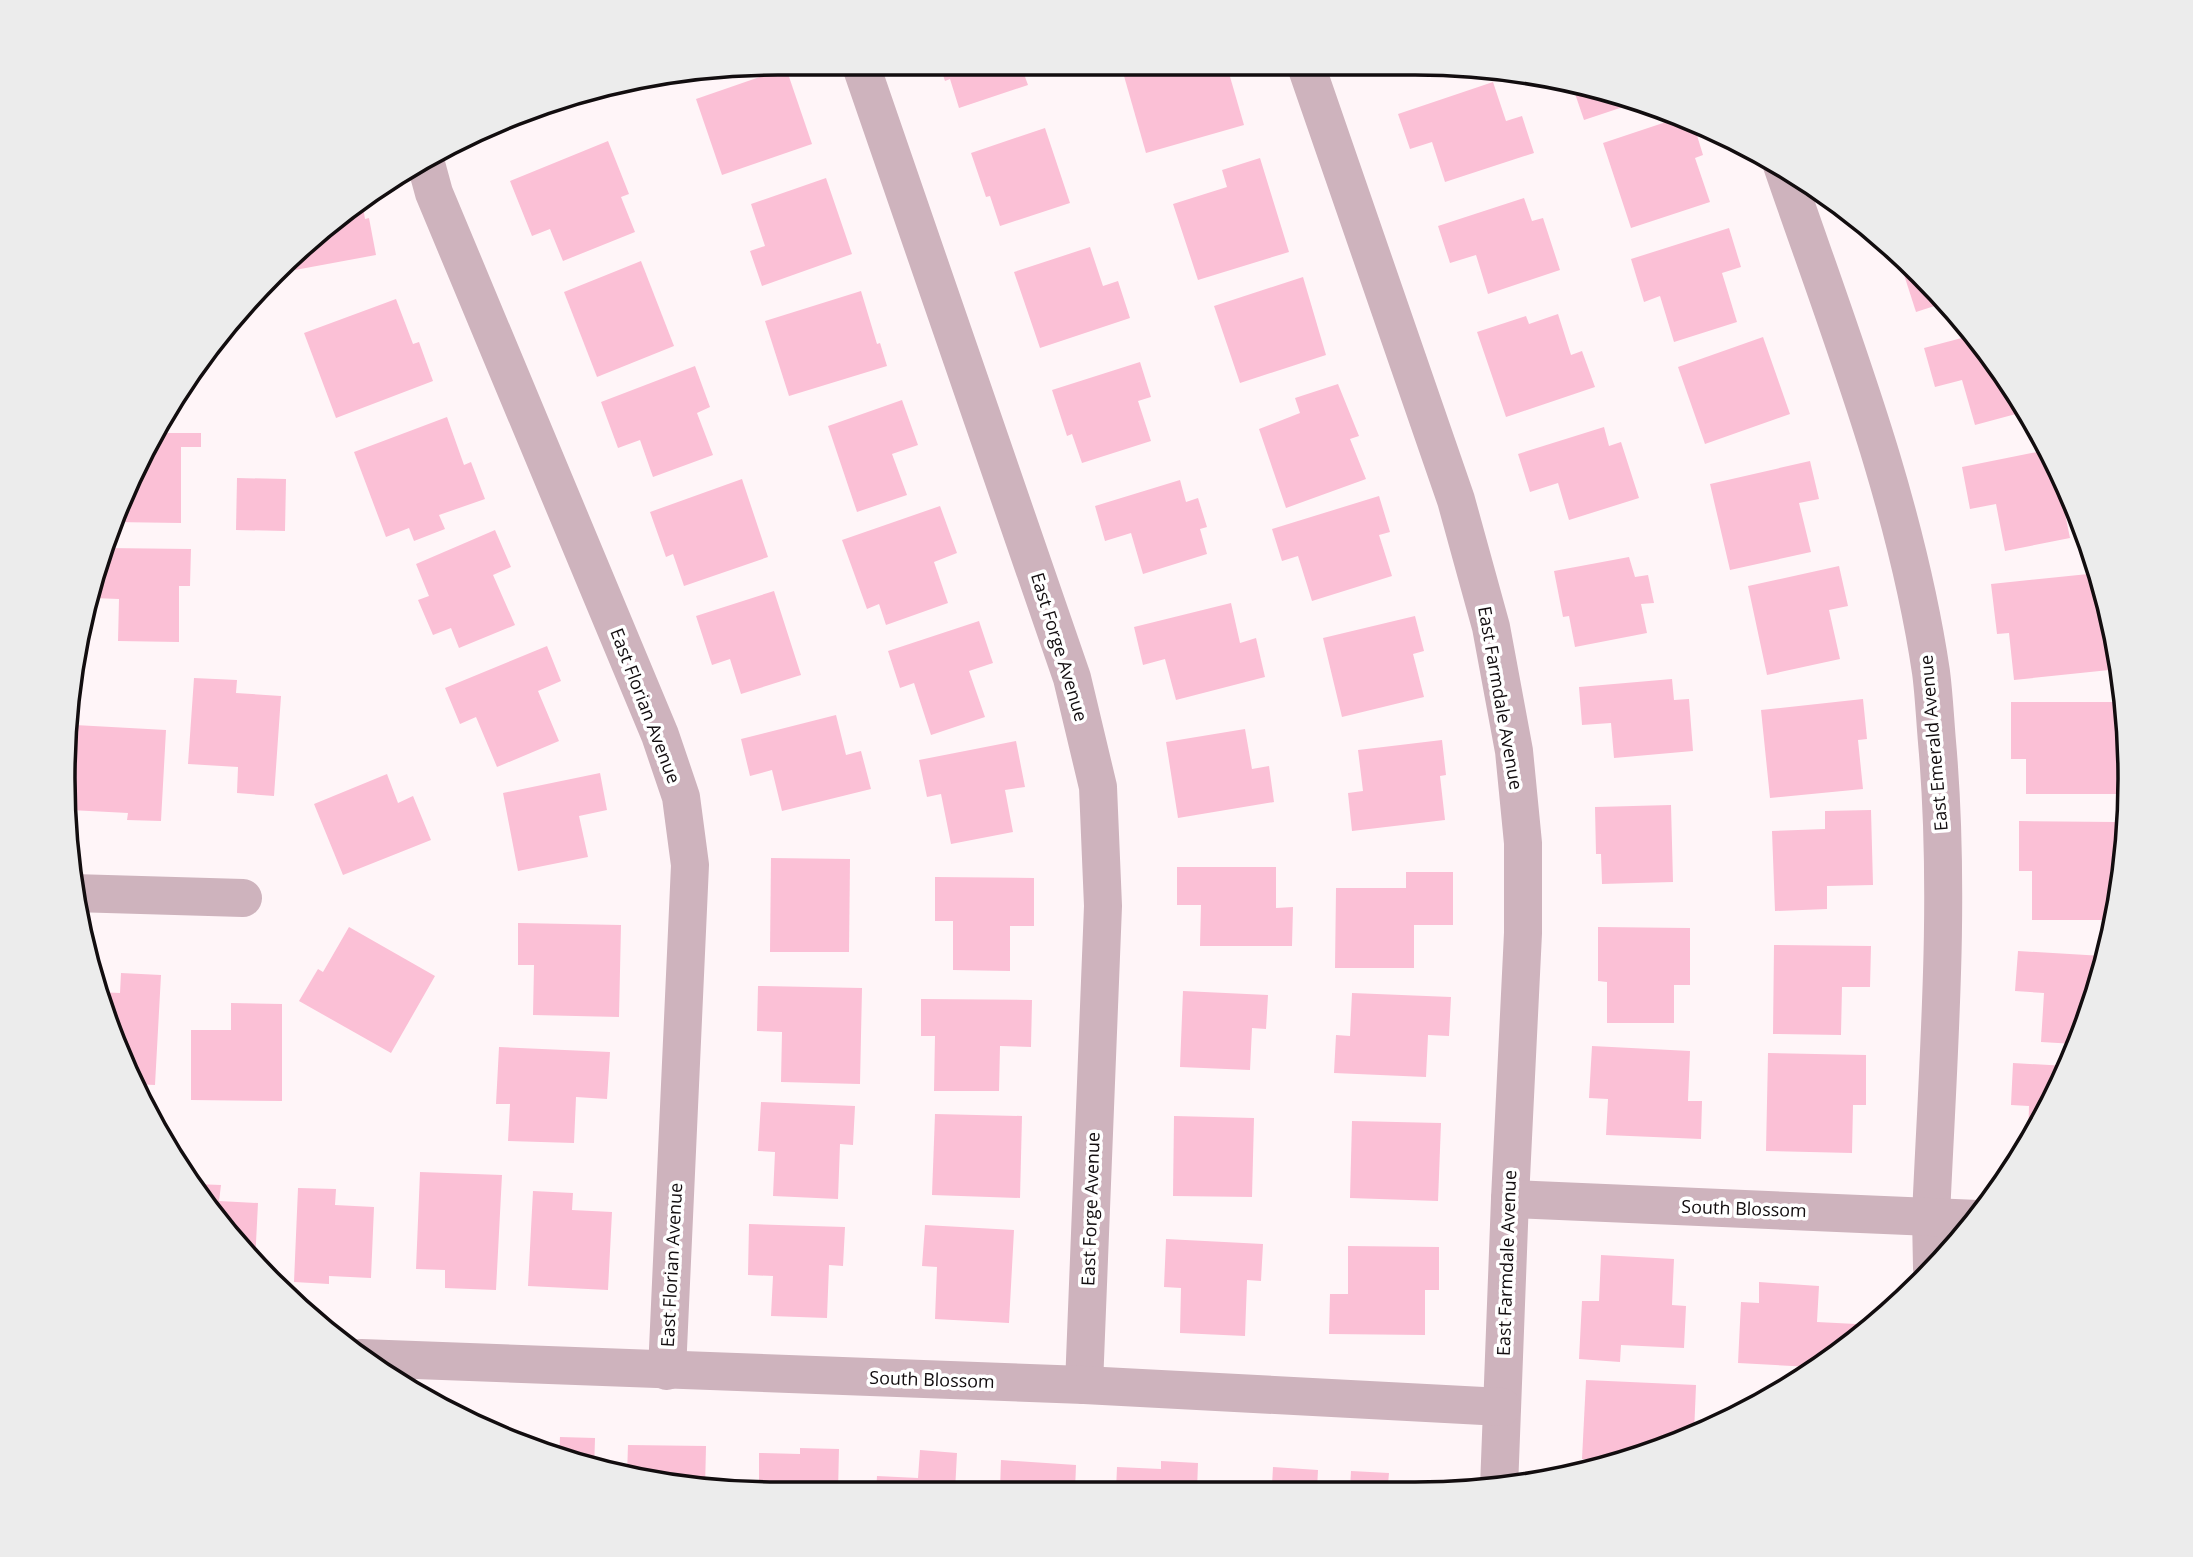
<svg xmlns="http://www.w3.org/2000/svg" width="2193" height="1557" font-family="'Open Sans',sans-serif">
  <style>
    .building { fill: #fbc0d6 }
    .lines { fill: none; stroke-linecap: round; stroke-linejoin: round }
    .minor { stroke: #ceb3bd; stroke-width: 38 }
    .labels { text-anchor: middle; stroke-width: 7; stroke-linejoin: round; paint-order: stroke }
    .street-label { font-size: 18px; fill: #120d0f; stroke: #fff }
    .rim { fill: none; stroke: #120d0f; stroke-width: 3.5 }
  </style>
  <rect width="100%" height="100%" fill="#fff5f8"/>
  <g class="building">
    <path d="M939 63H1020L1028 85 959 108 950 79 945 81Z"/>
    <path d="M1167 63H1226L1244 125 1146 153 1124 76Z"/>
    <path d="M1385 63H1415V64L1388 72Z"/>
    <path d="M786 68 812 144 722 175 696 99Z"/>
    <path d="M1493 82 1506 121 1522 116 1534 153 1445 182 1432 142 1410 149 1398 114Z"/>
    <path d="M1571 82 1637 102H1638L1584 120Z"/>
    <path d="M585 90 587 100 509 119V116Z"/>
    <path d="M1684 116 1692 119 1703 155 1695 158 1710 202 1631 228 1603 143Z"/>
    <path d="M1045 128 1070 203 1000 226 990 196 986 197 971 153Z"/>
    <path d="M608 141 629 194 621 197 635 232 563 261 550 229 532 236 510 181Z"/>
    <path d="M1260 158 1289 252 1198 280 1173 204 1227 187 1222 170Z"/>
    <path d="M826 178 852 254 762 286 750 251 765 246 751 204Z"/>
    <path d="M1524 198 1532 221 1543 218 1560 270 1488 294 1476 255 1450 263 1438 226Z"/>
    <path d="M362 201 365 219 369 218 376 255 295 270 293 261Z"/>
    <path d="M1729 228 1741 267 1722 273 1737 322 1674 342 1660 296 1644 302 1631 259Z"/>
    <path d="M1090 247 1103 286 1118 281 1130 318 1040 348 1014 272Z"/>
    <path d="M1898 256 1947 302 1916 312Z"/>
    <path d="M641 261 674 346 597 377 564 292Z"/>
    <path d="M1303 277 1326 355 1240 383 1214 306Z"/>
    <path d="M861 291 877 344 880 343 887 366 789 396 765 321Z"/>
    <path d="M396 299 413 344 419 342 433 381 336 418 304 333Z"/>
    <path d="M1558 314 1571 355 1582 351 1595 387 1506 417 1477 332 1526 316 1529 324Z"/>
    <path d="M1973 335 1991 360 2027 411 1975 425 1962 380 1935 387 1924 348Z"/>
    <path d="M1763 337 1790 414 1705 444 1678 367Z"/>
    <path d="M1140 362 1151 397 1138 401 1151 441 1082 463 1072 434 1067 436 1052 390Z"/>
    <path d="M695 366 710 407 697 413 713 455 653 477 640 440 618 448 601 402Z"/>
    <path d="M1338 384 1359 436 1350 439 1366 479 1286 508 1259 429 1300 413 1295 398Z"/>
    <path d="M902 400 918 445 892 454 907 495 857 512 828 426Z"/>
    <path d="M447 417 464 465 471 462 485 499 439 515 445 529 414 541 409 528 386 537 354 452Z"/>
    <path d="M1604 427 1609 446 1621 442 1639 498 1569 520 1558 483 1530 492 1518 454Z"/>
    <path d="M153 433H201V447H181V523L113 522 118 504Z"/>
    <path d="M2047 450 2065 488 2060 489 2070 538 2005 551 1996 504 1970 509 1962 467Z"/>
    <path d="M1810 461 1819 499 1799 503 1811 552 1730 570 1710 484Z"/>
    <path d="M237 478 286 479 285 531 236 530Z"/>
    <path d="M742 479 768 557 684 586 673 554 666 557 650 512Z"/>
    <path d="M1180 480 1186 502 1198 498 1207 527 1200 529 1207 554 1143 574 1131 533 1105 541 1095 506Z"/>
    <path d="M1379 496 1390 532 1379 535 1392 576 1312 601 1298 556 1282 561 1272 529Z"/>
    <path d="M940 506 957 553 934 562 948 603 886 625 879 604 867 609 842 540Z"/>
    <path d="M495 530 511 567 493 575 515 625 459 648 451 628 433 635 418 600 429 596 416 564Z"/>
    <path d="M106 548 191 549 190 586H179V642L118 641 119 599 93 598Z"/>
    <path d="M1629 557 1635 577 1648 575 1654 603 1641 604 1647 633 1575 647 1569 616 1563 617 1554 571Z"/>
    <path d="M1839 566 1848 606 1829 610 1840 659 1767 675 1748 586Z"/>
    <path d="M2098 573 2119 669 2014 680 2009 633 1997 634 1991 584Z"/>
    <path d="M774 591 801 675 741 694 730 659 712 665 696 616Z"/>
    <path d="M1231 603 1240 643 1256 638 1265 677 1176 700 1165 659 1143 665 1134 627Z"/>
    <path d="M1415 616 1424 651 1413 654 1424 697 1342 717 1323 638Z"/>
    <path d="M979 621 993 663 969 671 985 717 931 735 914 683 900 688 888 651Z"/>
    <path d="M547 646 561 681 538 691 559 741 497 767 476 717 460 724 445 688Z"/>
    <path d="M194 678 237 680 236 693 281 696 274 796 237 793 238 767 188 764Z"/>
    <path d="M1672 679 1674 700 1689 699 1693 751 1614 758 1611 723 1582 725 1579 687Z"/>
    <path d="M1863 699 1867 739 1858 740 1863 789 1770 798 1761 710Z"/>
    <path d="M2011 702H2124L2127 794H2026V759H2011Z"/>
    <path d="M836 715 846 755 861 751 871 789 782 811 772 770 750 776 741 739Z"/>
    <path d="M75 725 166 730 161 821 127 820 128 813 70 810Z"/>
    <path d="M1245 729 1252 769 1269 766 1274 802 1178 818 1166 742Z"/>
    <path d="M1442 740 1446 775 1440 776 1445 820 1352 831 1348 793 1363 791 1358 750Z"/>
    <path d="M1016 741 1025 787 1005 790 1013 832 951 844 941 794 927 797 919 760Z"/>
    <path d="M600 773 607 810 579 816 588 857 518 871 503 793Z"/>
    <path d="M387 774 398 803 413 796 431 840 343 875 314 804Z"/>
    <path d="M1671 805 1673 882 1602 884 1601 854H1596L1595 807Z"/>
    <path d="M1871 810 1873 885 1827 886V909L1775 911 1772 831 1825 829V811Z"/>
    <path d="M2019 821 2115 822V906L2113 920H2032V871H2019Z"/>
    <path d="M771 858 850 859 849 952H770Z"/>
    <path d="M1177 867H1276V908L1293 907 1292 946H1200L1201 905H1177Z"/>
    <path d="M1406 872H1453V925H1414V968H1335L1336 888H1406Z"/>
    <path d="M935 877 1034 878V926H1010V971L953 970V921H935Z"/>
    <path d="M518 923 621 925 619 1017 533 1015 534 965H518Z"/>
    <path d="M349 927 435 976 391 1053 299 1001 318 969 323 972Z"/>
    <path d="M1598 927 1690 928V985H1674V1023H1607V982L1598 981Z"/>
    <path d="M1774 945 1871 946 1870 987H1842L1841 1035 1773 1034Z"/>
    <path d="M2018 951 2103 956 2102 972 2075 1044 2041 1042 2044 993 2015 991Z"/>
    <path d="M121 973 161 975 155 1085 133 1084 98 992 120 993Z"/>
    <path d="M758 986 862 988 860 1084 781 1082 782 1032 757 1031Z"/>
    <path d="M1183 991 1268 995 1266 1029 1252 1028 1250 1070 1180 1067Z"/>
    <path d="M1352 993 1451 997 1449 1036 1428 1035 1426 1077 1334 1073 1336 1035 1350 1036Z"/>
    <path d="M921 999 1032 1000 1031 1047 1000 1046 999 1091H934L935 1036H921Z"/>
    <path d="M231 1003 282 1004V1101L191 1100V1030H231Z"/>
    <path d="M1592 1046 1690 1051 1688 1101H1702L1701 1139 1606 1135 1608 1099 1589 1098Z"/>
    <path d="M499 1047 610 1052 607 1099 576 1097 574 1143 508 1141 510 1104H496Z"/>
    <path d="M1768 1053 1866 1055V1105H1853L1852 1153 1766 1151Z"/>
    <path d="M2013 1063 2067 1066 2056 1095 2028 1141 2029 1106 2011 1105Z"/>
    <path d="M761 1102 855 1106 853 1145 840 1144 838 1199 773 1196 775 1152 758 1151Z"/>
    <path d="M935 1114 1022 1116 1020 1198 932 1195Z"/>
    <path d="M1174 1116 1254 1118 1252 1197 1173 1196Z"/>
    <path d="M1352 1121 1441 1123 1438 1201 1350 1198Z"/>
    <path d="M420 1172 502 1175 496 1290 445 1288V1270L416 1269Z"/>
    <path d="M196 1184 221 1185 219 1201 258 1203 255 1263 241 1251Z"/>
    <path d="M298 1188 336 1189 335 1205 374 1207 371 1278 329 1276V1284L294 1282Z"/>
    <path d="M533 1191 573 1193 572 1210 612 1212 608 1290 528 1286Z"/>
    <path d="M749 1224 845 1227 843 1266 829 1265 827 1318 771 1316 773 1276 748 1275Z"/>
    <path d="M925 1225 1014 1230 1009 1323 935 1319 937 1267 922 1266Z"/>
    <path d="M1166 1239 1263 1244 1261 1281 1247 1280 1245 1336 1180 1333 1181 1288 1164 1287Z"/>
    <path d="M1348 1246 1439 1247V1290H1425V1335L1329 1334 1330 1294H1348Z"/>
    <path d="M1601 1255 1674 1259 1672 1305 1686 1306 1684 1348 1621 1345 1620 1362 1579 1359 1582 1301H1599Z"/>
    <path d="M1759 1282 1819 1286 1817 1322 1856 1324 1855 1337 1811 1367 1738 1363 1741 1302 1759 1303Z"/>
    <path d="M1586 1380 1696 1385 1694 1434 1622 1461 1582 1459Z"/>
    <path d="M560 1437 595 1438 594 1470 559 1457Z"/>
    <path d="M628 1445 706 1446 705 1488 627 1475Z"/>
    <path d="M800 1448 839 1449 838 1492H759V1453L800 1454Z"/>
    <path d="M920 1450 957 1453 955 1491 876 1492 877 1476 918 1478Z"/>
    <path d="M1001 1460 1076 1465 1075 1490 1000 1491Z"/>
    <path d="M1161 1461 1198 1463 1197 1490H1116L1117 1467 1161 1469Z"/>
    <path d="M1273 1467 1318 1470 1317 1489 1225 1490 1226 1481 1272 1485Z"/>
    <path d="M1351 1471 1389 1473 1388 1484 1424 1486V1488L1350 1489Z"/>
  </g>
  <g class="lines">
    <g class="minor">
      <path d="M860 63 1072 678 1098 787 1103 906 1084 1385"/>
      <path d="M1305 63 1456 500 1491 627 1514 751 1523 843V933L1510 1199 1499 1488"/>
      <path d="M425 160 434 193 660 735 681 797 690 865 667 1371"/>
      <path d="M1782 165C1839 331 1905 497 1931 672 1934 695 1935 719 1937 742 1951 899 1938 1059 1931 1216L1932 1268"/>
      <path d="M73 893 243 898"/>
      <path d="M1510 1199 1978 1219"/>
      <path d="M361 1358 1084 1385 1502 1407"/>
    </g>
  </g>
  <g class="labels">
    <g class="street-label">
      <text transform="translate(1059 647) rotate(73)" y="6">East Forge Avenue</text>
      <text transform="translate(1500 698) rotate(80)" y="6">East Farmdale Avenue</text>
      <text transform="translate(645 706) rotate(69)" y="6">East Florian Avenue</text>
      <text transform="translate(1934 743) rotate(-95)" y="6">East Emerald Avenue</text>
      <text transform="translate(1091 1209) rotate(-88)" y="6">East Forge Avenue</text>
      <text transform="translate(1744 1209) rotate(2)" y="6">South Blossom</text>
      <text transform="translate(1507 1263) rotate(-88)" y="6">East Farmdale Avenue</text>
      <text transform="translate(672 1265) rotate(-87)" y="6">East Florian Avenue</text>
      <text transform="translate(932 1380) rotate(2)" y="6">South Blossom</text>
    </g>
  </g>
  <path d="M0 0H2193V1557H0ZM778 75H1415A703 703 0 0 1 2118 778V779A703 703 0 0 1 1415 1482H778A703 703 0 0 1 75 779V778A703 703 0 0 1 778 75Z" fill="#ececec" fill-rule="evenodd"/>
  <path class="rim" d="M778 75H1415A703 703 0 0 1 2118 778V779A703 703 0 0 1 1415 1482H778A703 703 0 0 1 75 779V778A703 703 0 0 1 778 75Z"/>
</svg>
